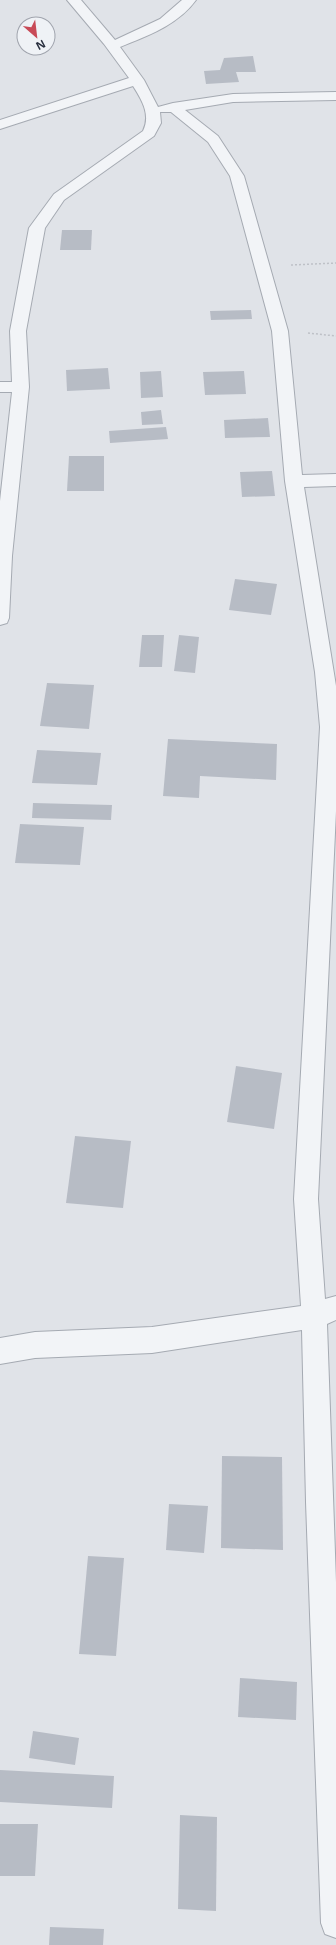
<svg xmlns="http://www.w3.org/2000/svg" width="336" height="1945" font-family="'Noto Sans',sans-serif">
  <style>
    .building { fill: #b7bcc5 }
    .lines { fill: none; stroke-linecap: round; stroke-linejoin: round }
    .minor-casing { stroke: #a5aab2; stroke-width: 2 }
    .path { stroke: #bec1c7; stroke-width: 1.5; stroke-dasharray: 2 2; stroke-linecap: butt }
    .minor { fill: #f2f4f7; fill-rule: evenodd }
  </style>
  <rect width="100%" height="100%" fill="#e0e3e8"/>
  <g class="building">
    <path d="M253 56 256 72H236L239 82 206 84 204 71 220 70 224 58Z"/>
    <path d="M62 230H92L91 250H60Z"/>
    <path d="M251 310 252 319 211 320 210 311Z"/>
    <path d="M108 368 110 389 67 391 66 370Z"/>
    <path d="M161 371 163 397 141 398 140 372Z"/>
    <path d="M244 371 246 394 205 395 203 372Z"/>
    <path d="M161 410 163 424 142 425 141 412Z"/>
    <path d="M268 418 270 437 225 438 224 420Z"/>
    <path d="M166 427 168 439 110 443 109 431Z"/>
    <path d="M69 456H104V491H67Z"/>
    <path d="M272 471 275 496 242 497 240 472Z"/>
    <path d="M235 579 277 584 271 615 229 610Z"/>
    <path d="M142 635H164L162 667H139Z"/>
    <path d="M179 635 199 637 195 673 174 671Z"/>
    <path d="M47 683 94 685 89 729 40 726Z"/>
    <path d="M168 739 277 744 276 780 200 776 199 798 163 796Z"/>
    <path d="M37 750 101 753 97 785 32 783Z"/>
    <path d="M33 803 112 805 111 820 32 818Z"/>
    <path d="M20 824 84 827 80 865 15 863Z"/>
    <path d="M236 1066 282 1073 274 1129 227 1122Z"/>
    <path d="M75 1136 131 1141 123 1208 66 1203Z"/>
    <path d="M222 1456 282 1457 283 1550 221 1548Z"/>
    <path d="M169 1504 208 1506 204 1553 166 1550Z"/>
    <path d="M88 1556 124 1558 116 1656 79 1654Z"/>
    <path d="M240 1678 297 1682 296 1720 238 1717Z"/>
    <path d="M33 1731 79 1738 75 1765 29 1758Z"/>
    <path d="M0 1770 114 1776 112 1808 0 1802Z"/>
    <path d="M180 1815 217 1817 216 1911 178 1909Z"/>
    <path d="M0 1824H38L35 1876H0Z"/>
    <path d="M50 1927 104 1929 103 1945H49Z"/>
  </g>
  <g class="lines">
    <g class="minor-casing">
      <path id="minor" d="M67 0H81L115 40 160 19 182 0H196C178 25 147 36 120 47L144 80 158 107 173 103 233 94 336 92V100L233 102 185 110 218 136 244 176 288 331 302 475 336 474V486L304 487 336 686V811L318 1199 325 1299 336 1296V1320L327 1324 336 1582V1938L325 1934 321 1923 306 1502 302 1330 152 1353 35 1358 0 1364V1338L35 1332 152 1327 301 1306 294 1199 320 727 315 672 285 481 272 331 230 176 208 142 171 112H160L161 123 154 136 64 200 45 228 26 331 29 387 12 556 9 618 7 623 0 625V501L12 392H0V382H12L10 331 29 228 54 194 143 131C151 115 142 100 133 86L0 129V120L129 78 104 44Z"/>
    </g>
    <g class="path">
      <path d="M291 265 336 263"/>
      <path d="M308 333 336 336"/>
    </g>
    <use href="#minor" class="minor"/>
  </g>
  <g transform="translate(36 36) rotate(152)"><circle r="19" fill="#eff2f6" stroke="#a0a4ad"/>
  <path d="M0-3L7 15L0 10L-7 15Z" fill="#c84a57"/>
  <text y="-6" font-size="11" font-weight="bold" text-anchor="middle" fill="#29303f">N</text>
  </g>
</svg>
